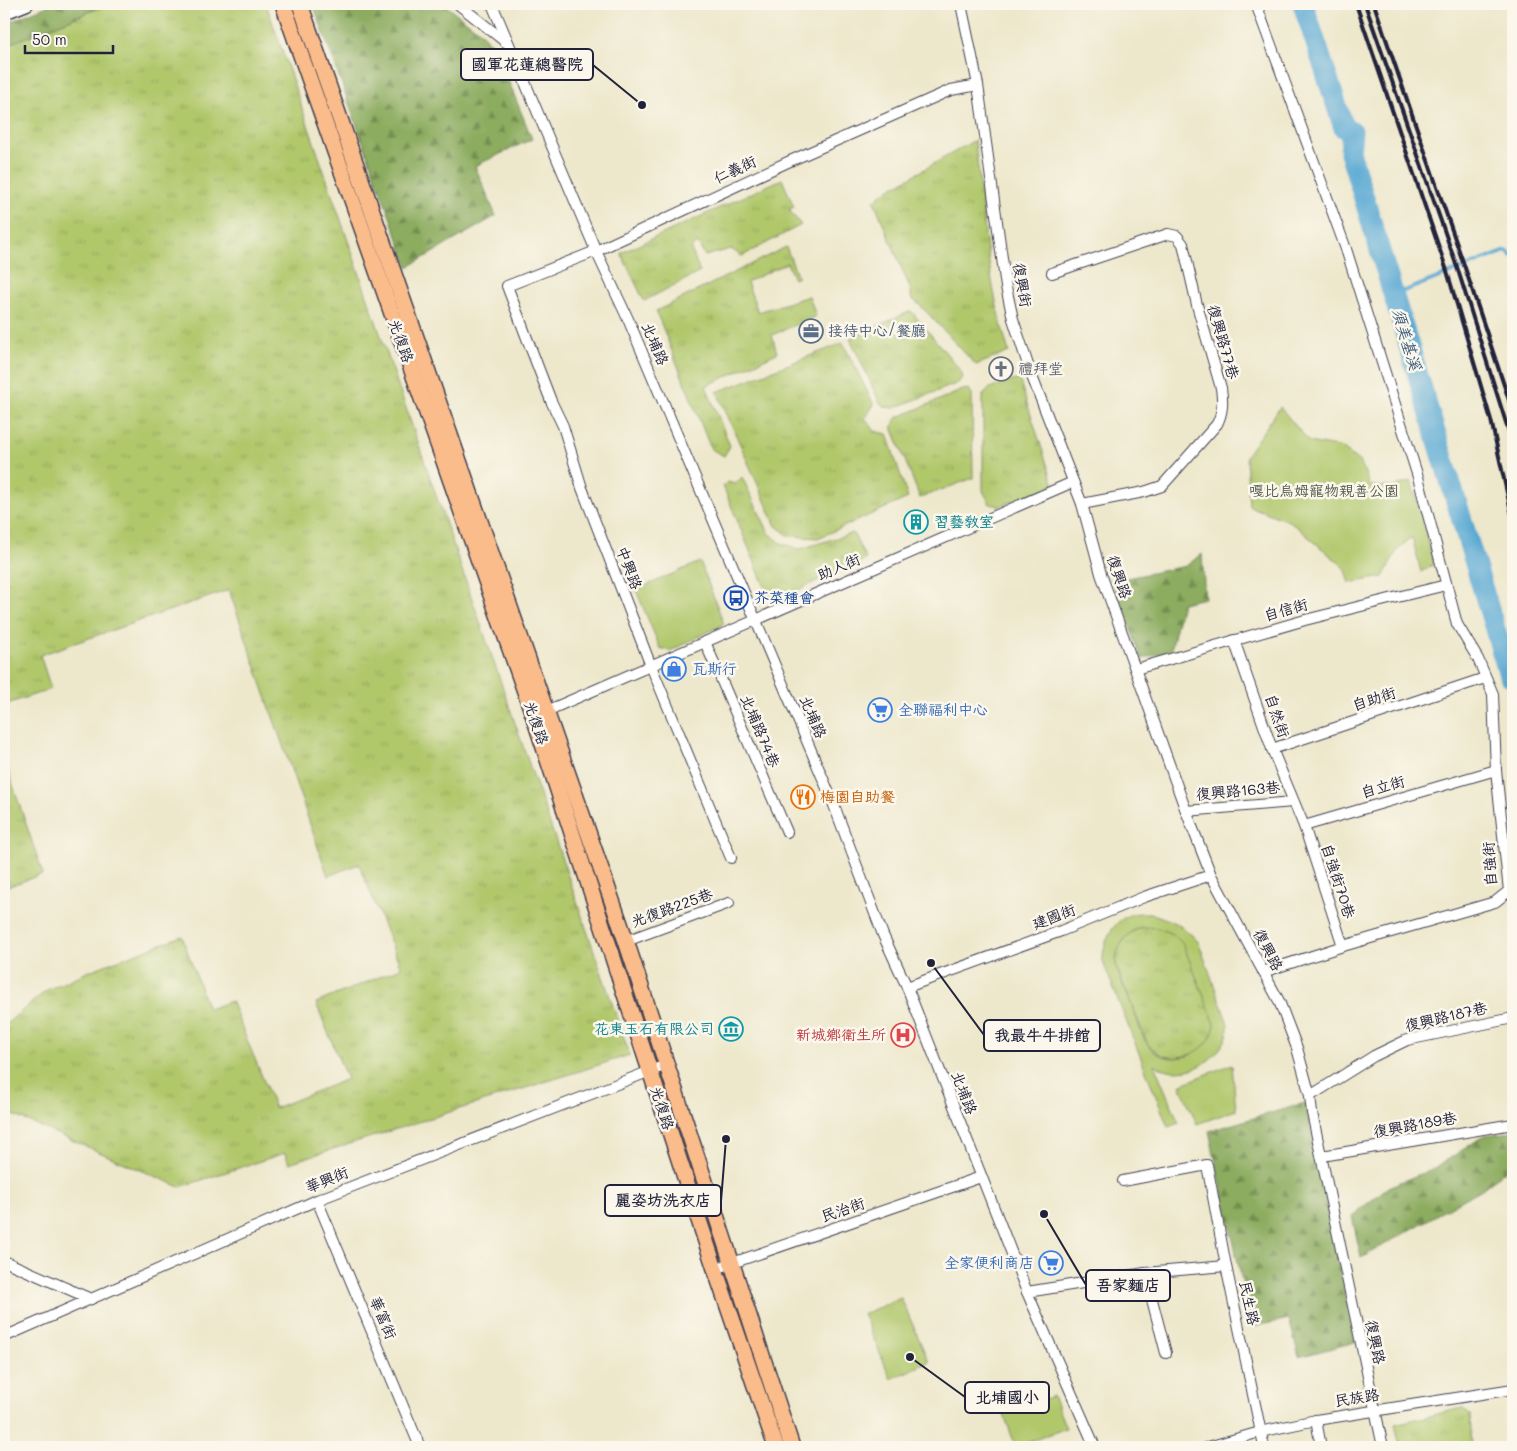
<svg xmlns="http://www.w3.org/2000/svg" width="1517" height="1451" font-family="Mali,'LXGW WenKai TC',sans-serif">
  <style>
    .grass { fill: url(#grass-tufts); stroke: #697453 }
    .forest { fill: url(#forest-firs); stroke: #57674d }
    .park { fill: #b0c76b; stroke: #697453; fill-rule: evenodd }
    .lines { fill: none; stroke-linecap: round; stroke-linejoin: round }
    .stream { stroke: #59a8d3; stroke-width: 4 }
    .river { stroke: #59a8d3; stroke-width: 21 }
    .minor-casing { stroke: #404051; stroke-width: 12 }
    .tertiary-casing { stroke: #404051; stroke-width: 15 }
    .primary-casing { stroke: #404051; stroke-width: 18 }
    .minor { stroke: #fff; stroke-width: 10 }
    .tertiary { stroke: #fff; stroke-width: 12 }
    .primary { stroke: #fabc8b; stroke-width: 15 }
    .rail { stroke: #22223b; stroke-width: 4 }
    .labels { text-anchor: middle; stroke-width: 5; stroke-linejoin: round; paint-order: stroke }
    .street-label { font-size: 15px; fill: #22223b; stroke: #fbf7ec }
    .service-label { font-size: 15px; fill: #4e5e75; stroke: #fbf7ec; text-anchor: start }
    .worship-label { font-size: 15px; fill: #5b616d; stroke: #fbf7ec; text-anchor: start }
    .park-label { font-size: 15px; fill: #545c4c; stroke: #fbf7ec }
    .culture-label { font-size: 15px; fill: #0d838f; stroke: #fbf7ec; text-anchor: start }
    .transit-label { font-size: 15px; fill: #164399; stroke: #fbf7ec; text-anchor: start }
    .shop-label { font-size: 15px; fill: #366cbe; stroke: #fbf7ec; text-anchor: start }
    .food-label { font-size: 15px; fill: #c56008; stroke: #fbf7ec; text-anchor: start }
    .health-label { font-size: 15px; fill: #be3a42; stroke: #fbf7ec; text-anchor: end }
    .water-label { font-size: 16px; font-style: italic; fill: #385878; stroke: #fbf7ec }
    .leader { fill: none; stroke: #22223b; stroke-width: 2 }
    .callout-dot { fill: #22223b; stroke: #fbf7ec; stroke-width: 2 }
    .callout { fill: #fbf7ec; stroke: #22223b; stroke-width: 2 }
    .callout-label { font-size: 16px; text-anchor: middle; font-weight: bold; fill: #22223b }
  </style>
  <defs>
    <pattern id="grass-tufts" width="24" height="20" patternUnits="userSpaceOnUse" patternTransform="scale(1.25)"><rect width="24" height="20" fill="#b0c76b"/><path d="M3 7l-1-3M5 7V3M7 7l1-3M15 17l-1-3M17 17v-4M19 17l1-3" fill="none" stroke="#97ab5e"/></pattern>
    <pattern id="forest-firs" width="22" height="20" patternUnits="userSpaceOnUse" patternTransform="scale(1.25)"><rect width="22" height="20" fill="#8cac5f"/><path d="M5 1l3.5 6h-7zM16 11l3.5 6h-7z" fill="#728c50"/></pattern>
  </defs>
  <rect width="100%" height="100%" fill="#fbf7ec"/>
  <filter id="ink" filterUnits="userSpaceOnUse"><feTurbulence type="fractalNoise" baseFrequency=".02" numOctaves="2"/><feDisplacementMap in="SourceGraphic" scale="10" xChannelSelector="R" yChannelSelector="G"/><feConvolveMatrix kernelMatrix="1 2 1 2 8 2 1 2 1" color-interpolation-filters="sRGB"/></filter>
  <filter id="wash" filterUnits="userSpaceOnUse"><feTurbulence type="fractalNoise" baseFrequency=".0096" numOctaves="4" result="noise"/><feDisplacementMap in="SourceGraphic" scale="20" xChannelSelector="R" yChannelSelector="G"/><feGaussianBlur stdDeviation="1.12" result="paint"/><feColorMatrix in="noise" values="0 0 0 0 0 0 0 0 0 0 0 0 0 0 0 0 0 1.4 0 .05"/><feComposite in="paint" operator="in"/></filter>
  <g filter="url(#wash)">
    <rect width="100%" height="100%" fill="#ede7cb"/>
    <g class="grass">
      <path d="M109 4H266L630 1055 289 1163 285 1153 180 1187 4 1111V1027L6 1024 47 990 92 970 182 936 208 1009 231 1001 275 1108 347 1079 316 1003 401 968 359 864 328 876 229 590 40 655 51 689 4 705V46Z"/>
      <path d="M975 140C983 211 987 283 1009 352L976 365 919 304 911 298V291L874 201 883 193Z"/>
      <path d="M782 179 794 207 789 210 801 225 742 256 731 249 705 256 697 242 691 249 700 272 644 301 621 253Z"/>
      <path d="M786 247 798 277 794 279 787 263 747 282 758 312 809 296 816 316 772 335 777 353 706 386 730 446 724 456 711 449 656 311Z"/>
      <path d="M911 311 961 371 963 377 958 383 894 408 886 407 880 403 850 338Z"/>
      <path d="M843 343 874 405 865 418 875 431 887 434 908 498 818 538 789 536 776 526 717 392Z"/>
      <path d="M1019 379 1054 485 1000 506 990 504 983 491V395L990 388Z"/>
      <path d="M969 389 972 394 973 478 920 498 892 427 896 418 963 390Z"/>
      <path d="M742 477 769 533 781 543 800 549 853 533 866 559 771 602 723 486 727 482 735 484Z"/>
      <path d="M4 759 43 874 4 888Z"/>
      <path d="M1157 927 1174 934 1183 944 1215 1024 1214 1032 1206 1046 1193 1054 1175 1058 1161 1055 1148 1045 1116 966 1118 947 1129 934 1139 928Z"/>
      <path d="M1462 1408 1470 1415 1472 1447H1400L1395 1424Z"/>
    </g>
    <g class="forest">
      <path d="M52 4H109L4 46V24Z"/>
      <path d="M313 4H444L478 30 492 44 502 65 532 139 475 166 496 216 408 267Z"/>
      <path d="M1202 554 1205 598 1182 603 1171 650 1142 659 1112 581 1186 566Z"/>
      <path d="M1305 1103 1355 1342 1299 1357 1289 1319 1252 1327 1209 1131Z"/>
      <path d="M1513 1132V1164L1482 1189 1361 1258 1352 1216 1388 1187 1435 1168 1485 1135Z"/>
    </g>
    <g class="park">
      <path d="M1280 407 1309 442 1342 448 1361 463 1370 486 1394 487 1411 481 1434 564 1421 572 1412 537 1397 551 1383 577 1350 583 1345 568 1291 522 1249 506 1246 456Z"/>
      <path d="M700 562 724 624 670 651 660 648 636 590Z"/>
      <path d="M1150 913C1170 920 1186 926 1199 943L1228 1024C1228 1028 1228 1033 1227 1036 1223 1048 1210 1061 1198 1067 1186 1072 1164 1073 1154 1064L1179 1123 1168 1127 1103 962C1102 943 1113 919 1133 914 1138 913 1145 913 1150 913ZM1157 928 1173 934 1183 944 1215 1024C1211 1055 1167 1071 1148 1045 1142 1037 1137 1019 1133 1009 1129 998 1118 977 1116 966 1114 952 1124 934 1138 928 1143 926 1151 928 1157 928Z"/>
      <path d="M1232 1064 1236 1110 1197 1124 1180 1085Z"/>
      <path d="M901 1298 929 1362 891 1379 863 1314Z"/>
      <path d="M1053 1396 1066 1428 1016 1447 1004 1415Z"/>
    </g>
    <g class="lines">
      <path class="stream" d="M1394 295 1506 251 1513 256"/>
      <path class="river" d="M1303 4 1344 128 1352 131 1350 152 1509 675 1513 677"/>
    </g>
  </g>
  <g filter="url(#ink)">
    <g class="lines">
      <g class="minor-casing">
        <g id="minor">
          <path d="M458 4 507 43"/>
          <path d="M492 4 596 251 628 319 832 800 883 935 907 987 1027 1292 1095 1447"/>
          <path d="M961 4 978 85 1006 287 1013 319 1031 374 1082 504 1101 574 1186 811 1211 875 1279 1001 1297 1048 1310 1096 1312 1113 1383 1447"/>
          <path d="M1256 4 1346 249 1418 477 1457 624 1478 659 1493 694 1496 770 1509 891 1495 902 1343 946 1263 972"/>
          <path d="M1052 273 1168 234 1177 236 1183 244 1197 305 1221 388C1223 402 1223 412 1217 424L1162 486 1144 492 1082 504"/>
          <path d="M1234 640 1272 749 1304 826 1496 770"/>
          <path d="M705 642 787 832"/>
          <path d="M1136 669 1305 620 1446 585"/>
          <path d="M542 713 1073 482"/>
          <path d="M1272 749 1485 678"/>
          <path d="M1186 811 1293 802"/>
          <path d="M1304 826 1343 946"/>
          <path d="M731 858 651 666 582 488 563 426 551 401 507 286 596 251 790 161 951 90 978 85"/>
          <path d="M626 941 729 903"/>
          <path d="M907 987 1061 931 1144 897 1211 875"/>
          <path d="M1310 1096 1374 1056 1407 1040 1513 1018"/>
          <path d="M1322 1156 1513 1124"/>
          <path d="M1123 1181 1207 1165 1226 1266 1264 1447"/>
          <path d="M317 1200 420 1447"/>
          <path d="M4 1261 91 1299"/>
          <path d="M715 1269 981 1177"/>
          <path d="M1145 1273 1166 1353"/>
          <path d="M1027 1292 1145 1273 1226 1266"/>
          <path d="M4 1337 317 1200 666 1065"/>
          <path d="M1316 1420 1321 1447"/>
          <path d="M1208 1447 1260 1432 1316 1420 1513 1389"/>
        </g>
      </g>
      <g class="tertiary-casing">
        <path id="tertiary" d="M4 13 27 4"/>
      </g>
      <g class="primary-casing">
        <g id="primary">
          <path d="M283 4 534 717 715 1269 776 1447"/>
          <path d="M300 4 626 941 792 1447"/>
        </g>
      </g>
      <use href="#minor" class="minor"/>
      <use href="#tertiary" class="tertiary"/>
      <use href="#primary" class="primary"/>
      <g class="rail">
        <path d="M1356 4 1447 271 1491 420 1513 520"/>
        <path d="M1365 4 1457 267 1513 445"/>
        <path d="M1374 4 1464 265 1513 412"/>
      </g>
    </g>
  </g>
  <defs>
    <g id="office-ring" transform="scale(1.25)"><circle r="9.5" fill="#fbf7ec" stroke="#5c6f8a" stroke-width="1.5"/><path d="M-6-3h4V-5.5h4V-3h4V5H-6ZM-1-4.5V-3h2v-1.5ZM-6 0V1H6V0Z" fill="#5c6f8a"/></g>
    <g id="church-ring" transform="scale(1.25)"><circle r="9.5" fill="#fbf7ec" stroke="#6b7280" stroke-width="1.5"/><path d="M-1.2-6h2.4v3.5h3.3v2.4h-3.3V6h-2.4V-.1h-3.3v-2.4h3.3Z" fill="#6b7280"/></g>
    <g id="building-ring" transform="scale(1.25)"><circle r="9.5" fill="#fbf7ec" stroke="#0f9aa8" stroke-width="1.5"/><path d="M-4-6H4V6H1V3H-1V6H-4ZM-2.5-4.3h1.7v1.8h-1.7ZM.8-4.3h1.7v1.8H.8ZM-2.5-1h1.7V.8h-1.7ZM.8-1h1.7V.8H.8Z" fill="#0f9aa8"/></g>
    <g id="bus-ring" transform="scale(1.25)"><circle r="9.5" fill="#fbf7ec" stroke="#1a4fb4" stroke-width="1.5"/><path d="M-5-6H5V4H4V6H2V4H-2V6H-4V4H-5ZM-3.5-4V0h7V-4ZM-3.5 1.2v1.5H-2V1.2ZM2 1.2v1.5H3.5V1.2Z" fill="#1a4fb4"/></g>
    <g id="shop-ring" transform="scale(1.25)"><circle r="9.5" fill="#fbf7ec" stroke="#3f7fe0" stroke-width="1.5"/><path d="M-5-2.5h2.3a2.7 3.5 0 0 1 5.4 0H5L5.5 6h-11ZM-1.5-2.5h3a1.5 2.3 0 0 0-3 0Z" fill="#3f7fe0"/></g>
    <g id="supermarket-ring" transform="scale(1.25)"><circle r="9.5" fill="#fbf7ec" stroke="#3f7fe0" stroke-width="1.5"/><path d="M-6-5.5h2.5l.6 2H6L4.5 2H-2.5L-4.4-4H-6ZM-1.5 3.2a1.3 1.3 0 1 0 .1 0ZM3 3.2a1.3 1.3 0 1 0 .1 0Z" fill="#3f7fe0"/></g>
    <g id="restaurant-ring" transform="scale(1.25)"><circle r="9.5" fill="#fbf7ec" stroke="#e8710a" stroke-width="1.5"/><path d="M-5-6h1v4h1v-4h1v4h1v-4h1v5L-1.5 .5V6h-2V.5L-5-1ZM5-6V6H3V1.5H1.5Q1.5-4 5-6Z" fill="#e8710a"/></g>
    <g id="museum-ring" transform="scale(1.25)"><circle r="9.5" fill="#fbf7ec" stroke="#0f9aa8" stroke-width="1.5"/><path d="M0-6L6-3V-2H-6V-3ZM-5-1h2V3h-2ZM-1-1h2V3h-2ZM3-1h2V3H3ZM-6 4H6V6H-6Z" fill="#0f9aa8"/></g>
    <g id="hospital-ring" transform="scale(1.25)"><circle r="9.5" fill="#fbf7ec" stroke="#e0444e" stroke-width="1.5"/><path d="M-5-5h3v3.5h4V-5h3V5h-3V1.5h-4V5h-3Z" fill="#e0444e"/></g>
  </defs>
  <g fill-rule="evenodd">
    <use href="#office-ring" x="811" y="331"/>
    <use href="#church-ring" x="1001" y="369"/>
    <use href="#building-ring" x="916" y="522"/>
    <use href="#bus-ring" x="736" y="598"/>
    <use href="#shop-ring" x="674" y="669"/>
    <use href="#supermarket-ring" x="880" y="710"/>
    <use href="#restaurant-ring" x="803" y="797"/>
    <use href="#museum-ring" x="731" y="1029"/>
    <use href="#hospital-ring" x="903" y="1035"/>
    <use href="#supermarket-ring" x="1051" y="1263"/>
  </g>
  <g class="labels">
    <g class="street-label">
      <text transform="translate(735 170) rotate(-25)" y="5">仁義街</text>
      <text transform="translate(1022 285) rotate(80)" y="5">復興街</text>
      <text transform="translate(401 341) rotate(70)" y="5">光復路</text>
      <text transform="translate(1223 342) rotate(74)" y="5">復興路77巷</text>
      <text transform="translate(655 344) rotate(67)" y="5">北埔路</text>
      <text transform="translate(839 567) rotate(-23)" y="5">助人街</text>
      <text transform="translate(629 568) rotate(69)" y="5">中興路</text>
      <text transform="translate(1119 577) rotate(71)" y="5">復興路</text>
      <text transform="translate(1286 610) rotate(-16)" y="5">自信街</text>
      <text transform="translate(1374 699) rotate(-18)" y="5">自助街</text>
      <text transform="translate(1277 716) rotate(71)" y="5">自然街</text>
      <text transform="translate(813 717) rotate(67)" y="5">北埔路</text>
      <text transform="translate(536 723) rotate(71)" y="5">光復路</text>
      <text transform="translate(760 731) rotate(67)" y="5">北埔路74巷</text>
      <text transform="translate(1383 787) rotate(-16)" y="5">自立街</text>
      <text transform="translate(1238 791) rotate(-5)" y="5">復興路163巷</text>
      <text transform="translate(1490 864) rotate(-94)" y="5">自強街</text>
      <text transform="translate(1338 881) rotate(72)" y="5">自強街70巷</text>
      <text transform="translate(672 908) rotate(-20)" y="5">光復路225巷</text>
      <text transform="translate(1054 917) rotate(-21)" y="5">建國街</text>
      <text transform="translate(1268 950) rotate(62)" y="5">復興路</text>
      <text transform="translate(1446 1017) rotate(-13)" y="5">復興路187巷</text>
      <text transform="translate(964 1093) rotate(69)" y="5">北埔路</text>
      <text transform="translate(662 1108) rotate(72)" y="5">光復路</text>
      <text transform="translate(1415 1125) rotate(-10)" y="5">復興路189巷</text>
      <text transform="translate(327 1180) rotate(-22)" y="5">華興街</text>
      <text transform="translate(843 1210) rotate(-19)" y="5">民治街</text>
      <text transform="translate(1249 1303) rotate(78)" y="5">民生路</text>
      <text transform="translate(383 1318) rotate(67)" y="5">華富街</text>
      <text transform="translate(1375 1342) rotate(78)" y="5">復興路</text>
      <text transform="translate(1357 1398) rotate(-9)" y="5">民族路</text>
    </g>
    <g class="service-label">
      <text x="828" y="336">接待中心/餐廳</text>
    </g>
    <g class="worship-label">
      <text x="1018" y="374">禮拜堂</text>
    </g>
    <g class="park-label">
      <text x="1324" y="496">嘎比烏姆寵物親善公園</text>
    </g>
    <g class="culture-label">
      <text x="934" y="527">習藝教室</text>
      <text x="714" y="1034" text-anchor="end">花東玉石有限公司</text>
    </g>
    <g class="transit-label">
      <text x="754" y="603">芥菜種會</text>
    </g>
    <g class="shop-label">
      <text x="692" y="674">瓦斯行</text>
      <text x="898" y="715">全聯福利中心</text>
      <text x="1034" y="1268" text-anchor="end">全家便利商店</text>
    </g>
    <g class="food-label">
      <text x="820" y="802">梅園自助餐</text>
    </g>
    <g class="health-label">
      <text x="886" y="1040">新城鄉衛生所</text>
    </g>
    <g class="water-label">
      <text transform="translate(1407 339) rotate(73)" y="6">須美基溪</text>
    </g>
  </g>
  <path class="leader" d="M642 105L593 65M931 963L984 1035M726 1139L721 1201M1044 1214L1086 1285M910 1357L965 1397"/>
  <g class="callout-dot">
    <circle cx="642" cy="105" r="5"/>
    <circle cx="931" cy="963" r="5"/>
    <circle cx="726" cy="1139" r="5"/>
    <circle cx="1044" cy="1214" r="5"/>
    <circle cx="910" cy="1357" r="5"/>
  </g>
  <g class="callout">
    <rect x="461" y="49" width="132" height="31" rx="5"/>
    <rect x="984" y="1020" width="116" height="31" rx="5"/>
    <rect x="605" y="1185" width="116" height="31" rx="5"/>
    <rect x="1086" y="1270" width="84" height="31" rx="5"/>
    <rect x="965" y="1382" width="84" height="31" rx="5"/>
  </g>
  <g class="callout-label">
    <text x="527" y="70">國軍花蓮總醫院</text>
    <text x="1042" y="1041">我最牛牛排館</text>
    <text x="663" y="1206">麗姿坊洗衣店</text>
    <text x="1128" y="1291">吾家麵店</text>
    <text x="1007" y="1403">北埔國小</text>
  </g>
  <rect width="1517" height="1451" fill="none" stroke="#fbf7ec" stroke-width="20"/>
  <path d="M25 45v8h88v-8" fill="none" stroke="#22223b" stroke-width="2.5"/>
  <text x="32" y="45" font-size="15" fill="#22223b" stroke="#fbf7ec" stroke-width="4" paint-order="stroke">50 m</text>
</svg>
